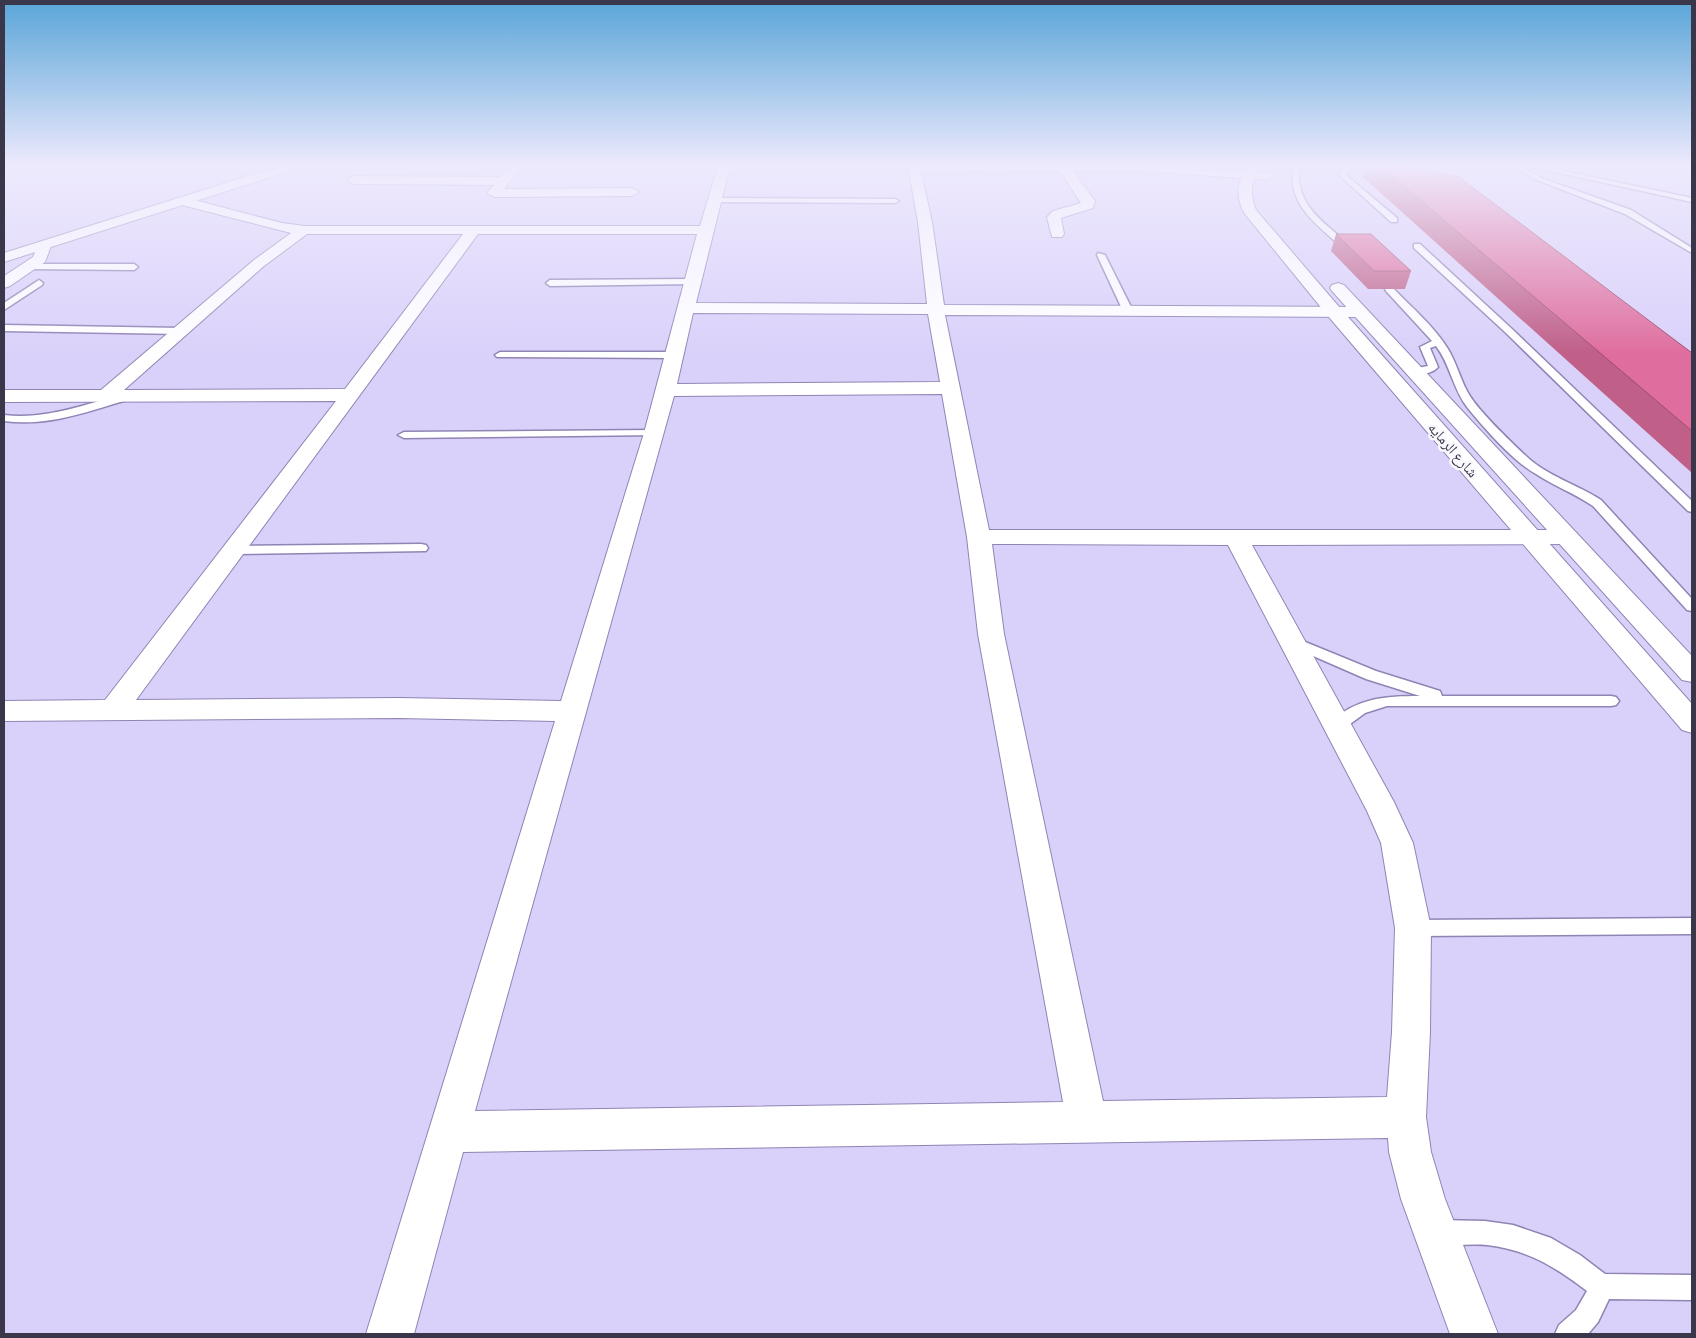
<svg xmlns="http://www.w3.org/2000/svg" width="1696" height="1338" font-family="Commissioner,'Noto Naskh Arabic',sans-serif">
  <style>
    .lines { fill: none; stroke-linecap: round; stroke-linejoin: round }
    .lane-casing { stroke: #9084b4; stroke-width: 3 }
    .street-casing { stroke: #9084b4; stroke-width: 2 }
    .secondary-casing { stroke: #9084b4; stroke-width: 2 }
    .lane { fill: #fff; fill-rule: evenodd }
    .street { fill: #fff; fill-rule: evenodd }
    .secondary { fill: #fff; fill-rule: evenodd }
    .wall { fill: #c05f88 }
    .building { fill: #df6e9e; stroke: #9c4d6f }
    .labels { text-anchor: middle; stroke-width: 5; stroke-linejoin: round; paint-order: stroke }
    .far-street-label { font-size: 15px; fill: #3b374b; stroke: #f9f8fd }
  </style>
  <rect width="100%" height="100%" fill="#dad1fa"/>
  <g class="lines">
    <g class="lane-casing">
      <g id="lane">
        <path d="M1293 166H1299C1295 208 1326 223 1353 248V252H1347C1320 226 1287 208 1293 166Z"/>
        <path d="M1356 166H1368L1348 172 1346 175 1397 218V222H1391L1339 175 1344 169Z"/>
        <path d="M1513 166H1521L1541 178 1631 210 1692 248V253L1625 214 1537 180Z"/>
        <path d="M1528 166H1540L1692 198V202Z"/>
        <path d="M711 198 895 199 899 201 895 203 714 202H711Z"/>
        <path d="M1414 244H1420L1512 329 1692 501V512L1688 511 1506 333 1414 248Z"/>
        <path d="M1098 253 1105 255 1133 311 1131 313H1125L1123 311 1097 255Z"/>
        <path d="M29 264H134L138 267 134 270 26 269V265Z"/>
        <path d="M691 279 694 280V284L550 286 546 283 550 280Z"/>
        <path d="M39 280 43 283 42 285 4 310V303Z"/>
        <path d="M1389 286 1392 287C1411 307 1434 326 1448 349 1456 362 1460 378 1467 391 1476 409 1510 441 1526 456 1547 476 1578 485 1601 500L1692 599V611L1687 610 1593 506C1574 493 1554 486 1536 474 1513 461 1484 428 1467 407 1453 389 1450 364 1436 346L1430 348 1438 367C1432 374 1421 375 1412 373V369L1428 366 1420 347 1432 341 1386 291 1385 289Z"/>
        <path d="M4 325 181 328 186 331 181 334 4 331Z"/>
        <path d="M500 352H675L680 355 675 358 497 357 495 355Z"/>
        <path d="M129 393 133 394 134 396 133 398C90 411 49 427 4 421V415C49 420 87 403 129 393Z"/>
        <path d="M654 430 660 433 658 435 404 438 398 435 404 432Z"/>
        <path d="M421 544 426 545 428 548 426 551 234 554 227 550 234 546Z"/>
        <path d="M1293 637 1376 671 1440 691 1442 696H1611L1616 697 1619 701 1616 705 1611 706H1387L1365 713 1342 730 1336 732 1330 730 1328 726 1330 722C1358 698 1384 696 1420 696L1366 679 1288 645 1286 642 1288 639Z"/>
        <path d="M1692 918V934L1413 936 1406 934 1403 928 1406 922 1413 920Z"/>
        <path d="M1438 1220 1485 1221 1513 1225 1551 1238 1580 1255 1605 1274 1692 1275V1300L1609 1299 1598 1322 1588 1334H1555L1559 1325 1576 1310 1587 1291C1554 1266 1528 1250 1487 1245 1468 1243 1447 1248 1429 1241L1426 1232 1429 1223Z"/>
      </g>
    </g>
    <g class="street-casing">
      <g id="street">
        <path d="M509 166H522L504 189 632 188 639 192 632 196 494 197 487 193 494 185 353 184 347 180 353 176 500 177Z"/>
        <path d="M718 166H730L696 303 927 304 918 222 908 166H1180L1271 173 1272 176 1266 180 1143 171H1073L1095 201 1093 208 1061 218 1064 234 1062 237H1052L1047 217 1053 211 1081 203 1060 171 921 172 932 222 944 305 1359 307 1365 308 1367 312 1365 316 1359 317 945 315 989 530H1567L1575 532 1579 537 1575 542 1567 544 1252 545 1394 802 1413 843 1431 928 1430 1032 1426 1117 1431 1152 1445 1199 1498 1334H1450L1401 1199 1389 1152 1388 1138 463 1152 414 1334H366L555 721 399 718 4 721V701L105 700 336 401 4 402V390H101L254 260 291 233 178 204 176 201 178 198 183 197 282 223 304 226H700ZM307 234H463L345 389 124 390 264 266ZM478 234H697L644 433 561 701 399 698 136 700ZM693 313 928 314 940 382 677 384ZM942 394 967 537 978 634 1063 1102 475 1111 674 396ZM992 544 1228 545 1367 811 1381 843 1395 928 1392 1032 1387 1097 1103 1101 1004 634Z"/>
        <path d="M44 242 49 243 51 246 45 262 10 286 4 288V276L33 257 39 243Z"/>
      </g>
    </g>
    <g class="secondary-casing">
      <g id="secondary">
        <path d="M280 166H298L296 169 4 262V253Z"/>
        <path d="M1248 166H1261C1251 181 1249 193 1256 210L1340 308 1692 704V733L1682 730 1328 316 1245 214C1235 198 1237 181 1248 166Z"/>
        <path d="M1338 283 1344 285 1692 656V682L1682 680 1332 291 1330 288 1332 285Z"/>
      </g>
    </g>
    <use href="#lane" class="lane"/>
    <use href="#street" class="street"/>
    <use href="#secondary" class="secondary"/>
  </g>
  <g class="wall">
    <path d="M1366 166H1410L1692 353V473L1363 177Z"/>
    <path d="M1336 234 1411 271 1405 289H1368L1331 251Z"/>
  </g>
  <g class="building">
    <path d="M1380 166H1410L1459 177 1692 353V431Z"/>
    <path d="M1336 234H1371L1411 271H1374Z"/>
  </g>
  <linearGradient id="sky" x2="0" y2="1"><stop stop-color="#59a5d8"/><stop offset="0.47" stop-color="#eeeafd"/><stop offset="1" stop-color="#eeeafd" stop-opacity="0"/></linearGradient>
  <rect width="1696" height="353" fill="url(#sky)"/>
  <g class="labels">
    <g class="far-street-label">
      <text transform="translate(1453 450) rotate(49)" y="5">شارع الرمايه</text>
    </g>
  </g>
  <rect width="1696" height="1338" fill="none" stroke="#3b374b" stroke-width="10"/>
</svg>
